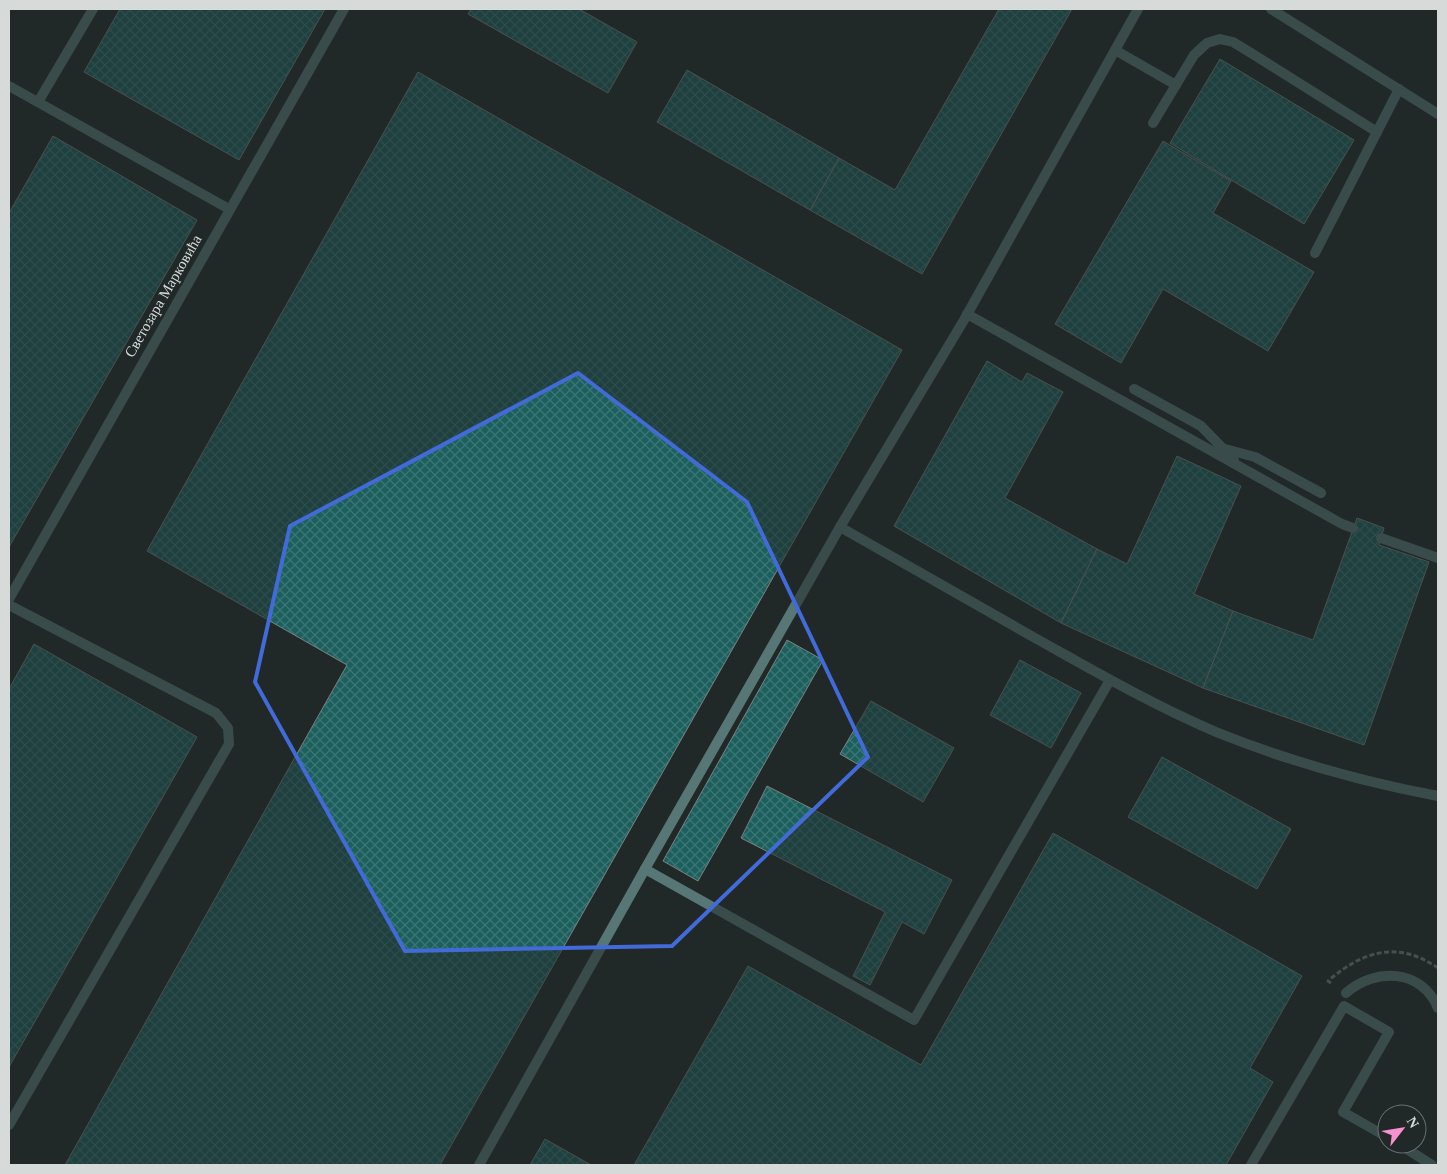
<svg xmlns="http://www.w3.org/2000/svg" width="1447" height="1174" font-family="'Times New Roman',serif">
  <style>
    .building { fill: url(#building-cross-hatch); stroke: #798281 }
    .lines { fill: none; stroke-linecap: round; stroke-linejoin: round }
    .path { stroke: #777e7d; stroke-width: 3; stroke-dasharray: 5 2.5; stroke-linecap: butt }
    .lane { stroke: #577776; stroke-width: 10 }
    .street { stroke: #577776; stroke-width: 10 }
    .marked { fill: none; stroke: #426ad8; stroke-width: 4; stroke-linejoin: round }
    .labels { text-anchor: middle; stroke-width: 5; stroke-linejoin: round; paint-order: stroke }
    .street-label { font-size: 15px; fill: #d6dbda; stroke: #202828 }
  </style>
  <defs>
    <pattern id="building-cross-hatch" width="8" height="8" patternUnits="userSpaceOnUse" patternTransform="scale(1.25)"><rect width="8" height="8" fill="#1c605e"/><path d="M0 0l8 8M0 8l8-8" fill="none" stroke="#3c7674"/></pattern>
  </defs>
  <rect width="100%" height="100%" fill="#202828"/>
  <g class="building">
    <path d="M120 9H325L239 160 84 72Z"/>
    <path d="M471 9H579L637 42 608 93 468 14Z"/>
    <path d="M999 9H1072L922 274 810 210 839 158 895 190Z"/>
    <path d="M1220 59 1354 140 1304 224 1170 143Z"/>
    <path d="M687 70 839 158 810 210 657 122Z"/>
    <path d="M418 72 902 350 440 1165H65L347 665 147 551Z"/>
    <path d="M53 136 197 220 9 547V213Z"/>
    <path d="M1163 141 1231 181 1213 213 1314 272 1268 351 1163 289 1121 363 1055 324Z"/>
    <path d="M987 361 1022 382 1027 373 1063 392 1005 498 1097 549 1061 623 894 526Z"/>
    <path d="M1177 456 1241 486 1194 594 1233 611 1203 688 1061 623 1097 549 1127 564Z"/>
    <path d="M1357 518 1384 528 1379 545 1429 562 1364 745 1203 688 1233 611 1313 640Z"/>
    <path d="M787 640 823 660 698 881 663 861Z"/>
    <path d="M34 644 197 737 9 1067V689Z"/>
    <path d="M1020 660 1081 693 1051 748 990 715Z"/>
    <path d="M871 701 954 748 923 802 840 754Z"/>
    <path d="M1162 757 1291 829 1257 889 1128 817Z"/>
    <path d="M767 786 952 880 924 934 902 922 870 985 853 976 885 912 741 838Z"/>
    <path d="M1053 833 1302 976 1250 1068 1273 1082 1226 1165H634L748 966 921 1065Z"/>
    <path d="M545 1139 591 1165H530Z"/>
  </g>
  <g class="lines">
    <path class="path" d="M1331 983 1328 981C1363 951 1397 940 1438 968"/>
    <g class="lane">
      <path d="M1115 50 1176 85"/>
      <path d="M9 86 229 209"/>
      <path d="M38 102 93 9"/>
      <path d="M1153 123 1194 55 1207 43 1220 39 1233 42 1251 53 1377 132"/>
      <path d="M1315 253 1399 89"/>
      <path d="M967 314 1342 524 1353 528"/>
      <path d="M1134 389 1201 426 1234 460"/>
      <path d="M1225 449 1255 457 1321 493"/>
      <path d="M840 527C905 564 970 601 1035 638 1094 671 1153 705 1216 732 1288 761 1363 782 1438 796"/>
      <path d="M1381 538 1438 558"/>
      <path d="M9 599 344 9"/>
      <path d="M9 605 216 713 228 728 229 744 9 1125"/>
      <path d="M645 869 914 1020 1110 680"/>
      <path d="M1346 993C1375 967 1422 969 1438 1008"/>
      <path d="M1399 1144 1432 1165"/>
      <path d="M479 1165 645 869 840 527 964 320 1138 9"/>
      <path d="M1251 1165 1344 1006 1389 1032 1343 1112 1387 1137"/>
    </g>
    <path class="street" d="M1271 9 1438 114"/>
  </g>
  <path d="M0 0H1447V1174H0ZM578 373 747 502 868 757 672 946 405 951 255 682 290 526Z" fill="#202828" fill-opacity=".55" fill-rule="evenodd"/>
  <path class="marked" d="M578 373 747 502 868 757 672 946 405 951 255 682 290 526Z"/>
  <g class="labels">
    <g class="street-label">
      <text transform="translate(163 296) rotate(-60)" y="5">Светозара Марковића</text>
    </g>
  </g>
  <rect width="1447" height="1174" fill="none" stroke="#d6dbda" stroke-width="20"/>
  <g transform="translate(1402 1129) rotate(59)"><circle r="24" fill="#202828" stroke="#69706f"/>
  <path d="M0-4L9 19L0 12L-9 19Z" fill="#f690d0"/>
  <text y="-8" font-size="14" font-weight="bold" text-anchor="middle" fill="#d6dbda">N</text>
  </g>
</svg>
